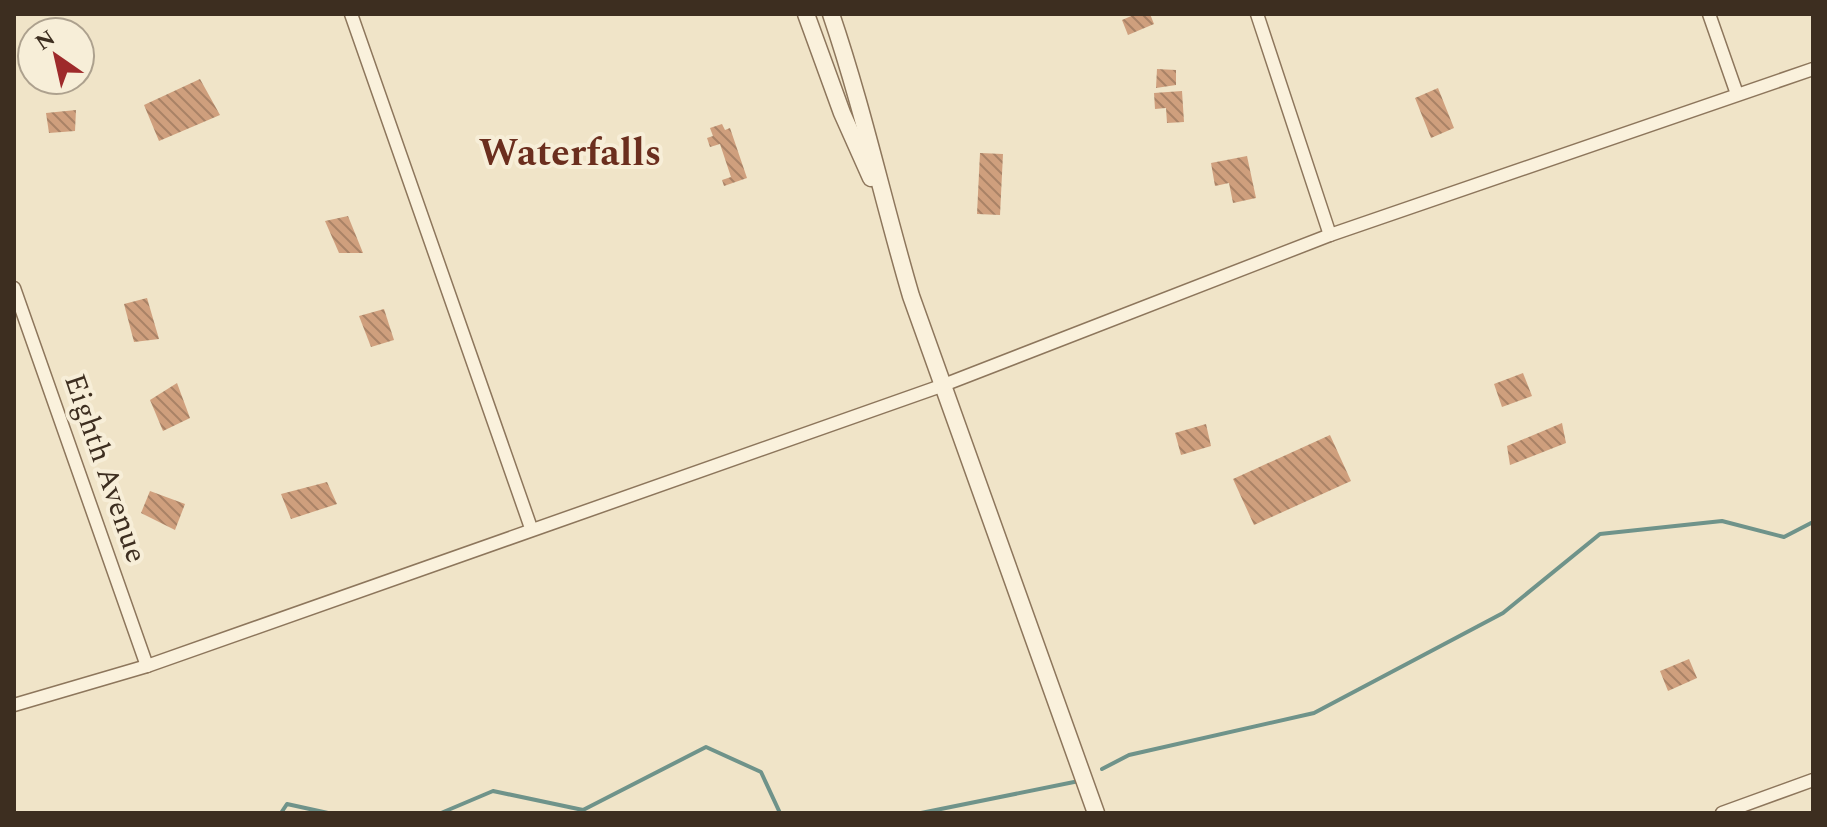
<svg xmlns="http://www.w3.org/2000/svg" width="1827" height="827" font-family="Spectral,serif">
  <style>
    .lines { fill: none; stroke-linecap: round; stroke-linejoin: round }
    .stream { stroke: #6f938a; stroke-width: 4 }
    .building { fill: url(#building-back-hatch) }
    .minor-casing { stroke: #8d765c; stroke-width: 15 }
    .tertiary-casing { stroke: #8d765c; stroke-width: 19 }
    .minor { stroke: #faf1dc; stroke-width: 12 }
    .tertiary { stroke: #faf1dc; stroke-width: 16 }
    .labels { text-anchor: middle; stroke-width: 8; stroke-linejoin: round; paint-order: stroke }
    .street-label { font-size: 30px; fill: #3d2e20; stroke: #f7eed8 }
    .district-label { font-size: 38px; font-weight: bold; fill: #6b2e1e; stroke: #f7eed8 }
  </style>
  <defs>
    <pattern id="building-back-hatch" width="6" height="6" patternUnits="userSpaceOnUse" patternTransform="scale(2)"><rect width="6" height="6" fill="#cf9f7d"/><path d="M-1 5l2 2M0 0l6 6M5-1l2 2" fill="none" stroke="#a98266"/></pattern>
  </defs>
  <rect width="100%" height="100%" fill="#f0e4c8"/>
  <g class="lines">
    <g class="stream">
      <path d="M1102 769 1129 755 1314 713 1503 613 1600 534 1722 521 1784 537 1813 522"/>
      <path d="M281 813 287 804 328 813"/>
      <path d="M441 813 493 791 583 810 706 747 761 772 780 813"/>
      <path d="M921 813 1079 781"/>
    </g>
  </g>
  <g class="building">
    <path d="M1136 14H1150L1154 24 1128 35 1122 20Z"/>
    <path d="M1157 69 1176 70V85L1156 88Z"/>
    <path d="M200 79 220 115 159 141 144 105Z"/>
    <path d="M1438 88 1454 128 1431 138 1415 98Z"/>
    <path d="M1182 91 1184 122 1167 123 1166 108 1155 109 1154 93Z"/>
    <path d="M76 110 75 131 49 133 46 113Z"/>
    <path d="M722 124 725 130 730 128 747 178 724 186 722 180 731 177 720 144 710 147 707 138 713 136 710 128Z"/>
    <path d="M980 153 1003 154 1000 215 977 214Z"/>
    <path d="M1247 156 1256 198 1233 203 1229 183 1215 186 1211 163Z"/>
    <path d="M348 216 363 253H339L325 221Z"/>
    <path d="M147 298 159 339 134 342 124 304Z"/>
    <path d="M384 309 394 340 371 347 359 316Z"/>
    <path d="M1523 373 1532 396 1502 407 1494 384Z"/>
    <path d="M177 383 190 418 163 431 150 400Z"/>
    <path d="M1562 423 1566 443 1510 465 1507 446Z"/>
    <path d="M1206 424 1211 446 1181 455 1175 433Z"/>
    <path d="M1330 435 1351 481 1254 525 1233 479Z"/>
    <path d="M327 482 337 504 291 519 281 494Z"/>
    <path d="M150 491 185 504 175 530 141 513Z"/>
    <path d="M1689 659 1697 678 1668 691 1660 671Z"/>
  </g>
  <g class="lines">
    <g class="minor-casing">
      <g id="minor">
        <path d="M351 14 531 528"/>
        <path d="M1257 14 1330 235"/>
        <path d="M1709 14 1737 94"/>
        <path d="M14 288 147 666"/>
        <path d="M14 705 147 666 941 386 1330 235 1813 69"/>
        <path d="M1722 813 1813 780"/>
      </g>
    </g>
    <g class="tertiary-casing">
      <g id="tertiary">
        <path d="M806 14 842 113 871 178"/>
        <path d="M831 14C863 108 883 201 911 296L1096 813"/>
      </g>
    </g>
    <use href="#minor" class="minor"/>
    <use href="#tertiary" class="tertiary"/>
  </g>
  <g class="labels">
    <g class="street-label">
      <text transform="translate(106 468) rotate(71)" y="10">Eighth Avenue</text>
    </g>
    <g class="district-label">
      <text x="570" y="165">Waterfalls</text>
    </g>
  </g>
  <rect width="1827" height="827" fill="none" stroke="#3d2e20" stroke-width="32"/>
  <g transform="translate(56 56) rotate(326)"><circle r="38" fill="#f7eed8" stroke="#ada18e" stroke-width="2"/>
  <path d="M0-6L14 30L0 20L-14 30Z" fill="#9e2a2b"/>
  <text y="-12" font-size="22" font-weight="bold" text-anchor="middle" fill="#3d2e20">N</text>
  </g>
</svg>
